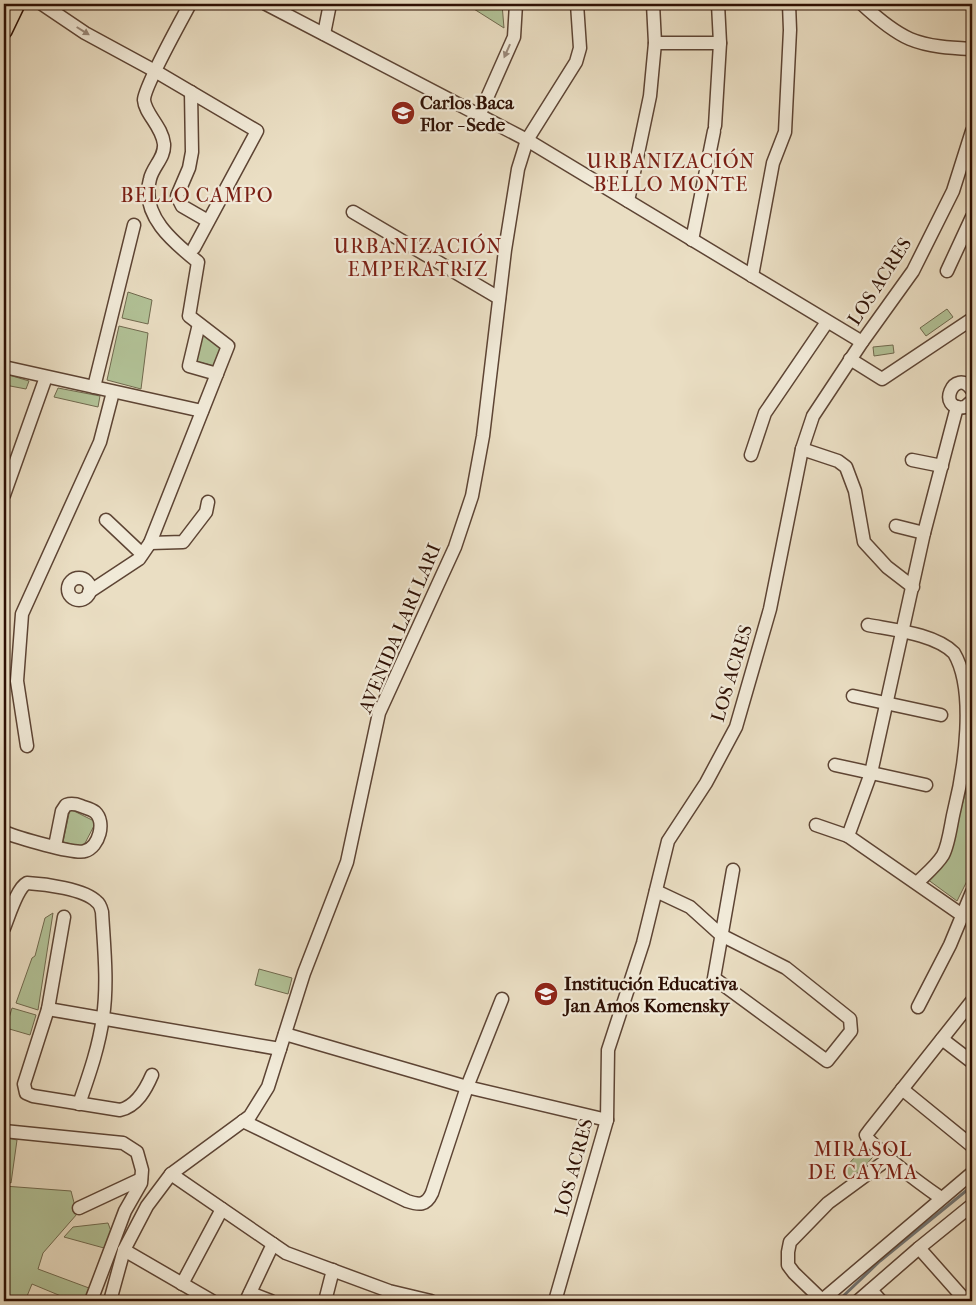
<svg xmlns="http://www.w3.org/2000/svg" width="976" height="1305" font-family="'IM FELL French Canon',serif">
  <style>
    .green { fill: #b2c297; stroke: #70694e }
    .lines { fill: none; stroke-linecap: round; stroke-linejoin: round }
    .stream { stroke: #717574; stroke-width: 3 }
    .minor-casing { stroke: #5d4434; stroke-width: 15 }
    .major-casing { stroke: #2e1004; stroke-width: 18 }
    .minor { stroke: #f1ead8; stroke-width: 12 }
    .major { stroke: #eadec3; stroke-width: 15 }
    .oneway { fill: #998879 }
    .labels { text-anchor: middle; stroke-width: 4.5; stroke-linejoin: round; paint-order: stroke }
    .poi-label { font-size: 19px; font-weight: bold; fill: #2e1004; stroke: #f1ead8; text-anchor: start }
    .street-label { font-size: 19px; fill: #2e1004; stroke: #f1ead8 }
    .neighbourhood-label { font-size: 20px; letter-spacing: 1px; fill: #7a1f14; stroke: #f1ead8 }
  </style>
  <rect width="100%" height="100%" fill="#eadec3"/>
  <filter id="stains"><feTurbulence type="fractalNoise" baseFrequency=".004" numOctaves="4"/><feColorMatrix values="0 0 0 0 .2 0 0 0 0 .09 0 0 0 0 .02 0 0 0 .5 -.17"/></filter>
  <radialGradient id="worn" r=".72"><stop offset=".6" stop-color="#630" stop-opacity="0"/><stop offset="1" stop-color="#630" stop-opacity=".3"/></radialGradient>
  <g class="green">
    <path d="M466 4H502L504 28Z"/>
    <path d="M128 292 152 300 148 324 122 318Z"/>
    <path d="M947 309 953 317 926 336 920 328Z"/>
    <path d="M119 326 148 333 141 389 107 380Z"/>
    <path d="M208 331 221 346 214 366 195 361 198 334Z"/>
    <path d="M893 345 894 353 874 356 873 347Z"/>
    <path d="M9 375 29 381 26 389 5 385Z"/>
    <path d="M58 388 100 396 98 407 54 397Z"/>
    <path d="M972 768V871L957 901 927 879 947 861Z"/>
    <path d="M70 809 96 822 83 847 63 842Z"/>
    <path d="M53 913 38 1010 16 1003 32 958 35 956 45 918Z"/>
    <path d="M259 969 292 978 288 994 255 985Z"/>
    <path d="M12 1008 36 1015 30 1035 6 1028Z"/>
    <path d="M4 1137 17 1140 11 1183 4 1180Z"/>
    <path d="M868 1143 878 1151 853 1180 842 1171Z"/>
    <path d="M4 1186 71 1191 77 1214 43 1253 38 1269 89 1288 84 1301H73L32 1284 25 1301H4Z"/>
    <path d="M108 1223 111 1231 104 1248 64 1237 73 1227Z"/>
  </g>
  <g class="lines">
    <path class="stream" d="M838 1301 880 1261 972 1186"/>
    <g class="minor-casing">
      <g id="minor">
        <path d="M42 4 85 33 155 71 257 131 194 248"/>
        <path d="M266 4 527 140 862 342"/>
        <path d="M862 4C876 17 892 31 910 39 929 47 952 48 972 49"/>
        <path d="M324 34 330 4"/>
        <path d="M655 43H720"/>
        <path d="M191 92 192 152 189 168 177 196 182 206 208 221"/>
        <path d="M479 116 514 37 516 4"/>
        <path d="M715 126 720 43 718 4"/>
        <path d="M628 201 650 96 655 43 653 4"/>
        <path d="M353 212 499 298"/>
        <path d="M692 240 714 131"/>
        <path d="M947 271 972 217"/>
        <path d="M752 276 773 163 785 132 790 30 789 4"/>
        <path d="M199 324 189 366 217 374"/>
        <path d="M850 359 882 379 972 319"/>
        <path d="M4 367 202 411"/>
        <path d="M94 387 134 225"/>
        <path d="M972 390C954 365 935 412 965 407L972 401"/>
        <path d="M957 407 924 533 871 773 848 836 962 915"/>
        <path d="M802 449 838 461 846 467 855 491 864 542 887 567 913 587"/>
        <path d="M751 455 765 413 827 322"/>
        <path d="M912 460 942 466"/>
        <path d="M4 495 46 377"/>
        <path d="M106 520 142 554"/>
        <path d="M896 526 924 533"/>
        <path d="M150 543 183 542 206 512 208 502"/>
        <circle cx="79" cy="589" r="11"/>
        <path d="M89 592 139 559 150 543 228 346 189 316 198 262C173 242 140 215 150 179 153 166 165 158 164 144 162 126 145 114 144 100 144 87 182 19 190 4"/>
        <path d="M868 625C894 630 935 634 954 653 976 690 965 767 954 811 951 823 949 844 943 855 937 865 925 875 917 883"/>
        <path d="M853 696 941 715"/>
        <path d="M27 746 17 681 22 614 100 442 113 392"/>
        <path d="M835 765 926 785"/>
        <path d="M816 825 848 836"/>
        <path d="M4 832C16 837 75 855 85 851 99 847 106 822 95 812 91 809 86 808 81 806 76 804 72 803 66 805L62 811 55 846"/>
        <path d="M656 891 690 907 721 935 786 968 850 1019 851 1031 827 1061 714 978 733 870"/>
        <path d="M64 917 48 1009 24 1084 26 1093 33 1096 120 1110C137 1106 146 1089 152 1075"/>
        <path d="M4 928C9 916 17 888 27 883 45 884 85 889 97 902 100 904 101 908 102 912 104 947 108 983 103 1017 99 1047 89 1075 79 1104"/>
        <path d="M918 1007 950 945 972 892"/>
        <path d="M48 1009 280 1049"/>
        <path d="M285 1034 467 1087 607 1120"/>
        <path d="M942 1039 972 1062"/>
        <path d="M902 1089 972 1146"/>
        <path d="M243 1121 407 1201C419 1205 426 1206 432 1193L467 1087 502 999"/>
        <path d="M4 1131 123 1143 137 1152 142 1170 141 1183 125 1211 91 1301"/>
        <path d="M171 1174 286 1253 389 1291 431 1301"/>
        <path d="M941 1198C915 1180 891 1162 868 1139L866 1135 869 1131 972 1001"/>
        <path d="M79 1208 141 1179"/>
        <path d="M919 1248 966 1301"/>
        <path d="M124 1250 212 1301"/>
        <path d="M182 1284 222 1209"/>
        <path d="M871 1290 881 1301"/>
        <path d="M250 1293 271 1301"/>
        <path d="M822 1300 794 1273 788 1265V1252L790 1242 828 1203 888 1159"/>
        <path d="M110 1301 124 1250 147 1206 171 1174 250 1116 268 1087 304 973 347 862 379 713 455 547 472 496 483 436 505 250 518 169 527 140 576 62 580 48 577 4"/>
        <path d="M246 1301 273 1244"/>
        <path d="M325 1301 333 1270"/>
        <path d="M555 1301 607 1120 608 1050 643 943 668 841 706 783 736 727 770 609 802 449 813 416 862 342 913 271 953 191 972 131"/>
        <path d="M821 1301 972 1173"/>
        <path d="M858 1301 919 1248 972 1205"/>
      </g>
    </g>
    <g class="major-casing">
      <path id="major" d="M4 31 17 4"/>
    </g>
    <use href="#minor" class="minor"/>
    <use href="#major" class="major"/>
  </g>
  <defs><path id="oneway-solid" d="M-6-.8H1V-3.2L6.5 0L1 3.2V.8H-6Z" transform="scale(1.25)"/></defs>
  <g class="oneway">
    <use href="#oneway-solid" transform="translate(83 31) rotate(32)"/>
    <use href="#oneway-solid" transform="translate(507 51) rotate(114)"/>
  </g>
  <defs>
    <g id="school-disc" transform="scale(1.25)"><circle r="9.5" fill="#8f2418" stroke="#f1ead8"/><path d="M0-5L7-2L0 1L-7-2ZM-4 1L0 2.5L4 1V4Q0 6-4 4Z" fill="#fff"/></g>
  </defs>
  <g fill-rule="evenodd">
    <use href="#school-disc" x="403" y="113"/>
    <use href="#school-disc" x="546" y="994"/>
  </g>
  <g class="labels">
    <g class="poi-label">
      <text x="420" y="109">Carlos Baca<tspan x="420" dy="22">Flor - Sede</tspan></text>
      <text x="564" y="990">Institución Educativa<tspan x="564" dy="22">Jan Amos Komensky</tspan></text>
    </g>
    <g class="street-label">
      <text transform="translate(879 281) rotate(-57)" y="7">LOS ACRES</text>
      <text transform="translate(399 628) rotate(-67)" y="7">AVENIDA LARI LARI</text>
      <text transform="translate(731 673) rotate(-73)" y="7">LOS ACRES</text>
      <text transform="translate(573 1167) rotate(-75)" y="7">LOS ACRES</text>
    </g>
    <g class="neighbourhood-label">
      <text x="671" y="168">URBANIZACIÓN<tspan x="671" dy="23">BELLO MONTE</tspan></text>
      <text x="197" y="202">BELLO CAMPO</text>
      <text x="418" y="253">URBANIZACIÓN<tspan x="418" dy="23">EMPERATRIZ</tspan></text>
      <text x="863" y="1156">MIRASOL<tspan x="863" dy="23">DE CAYMA</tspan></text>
    </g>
  </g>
  <rect width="976" height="1305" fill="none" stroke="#eadec3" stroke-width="20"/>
  <rect x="5" y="5" width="966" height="1295" fill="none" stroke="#2e1004" stroke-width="2.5"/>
  <rect x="10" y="10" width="956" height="1285" fill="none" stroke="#2e1004"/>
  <rect width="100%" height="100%" filter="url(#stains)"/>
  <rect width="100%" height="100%" fill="url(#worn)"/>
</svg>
